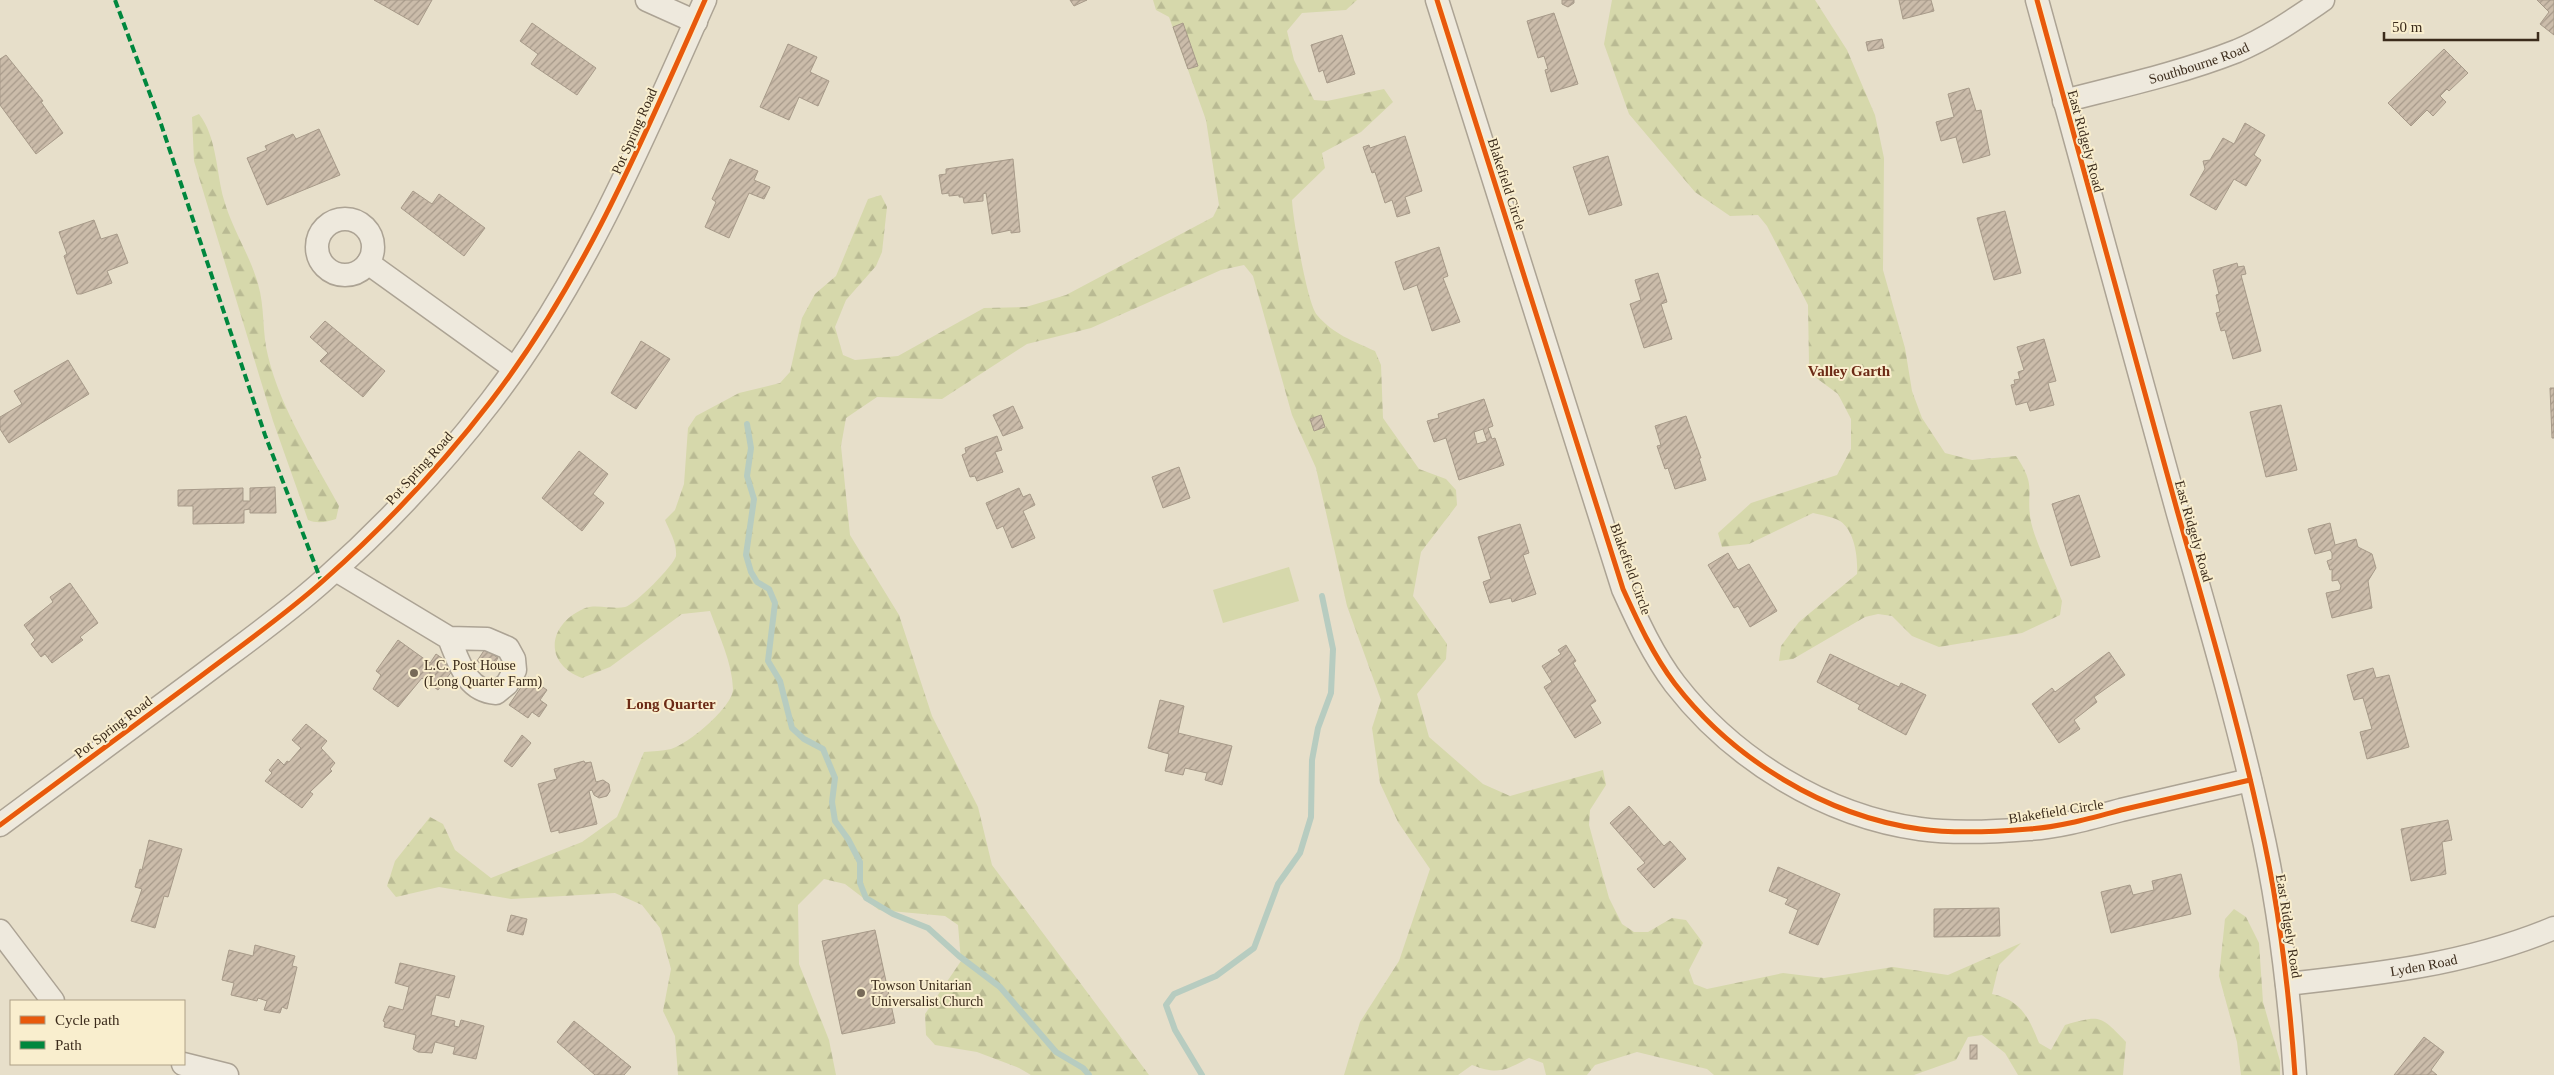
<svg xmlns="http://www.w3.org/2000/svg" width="2554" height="1075" font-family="'Times New Roman',serif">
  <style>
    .forest { fill: url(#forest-firs) }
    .pitch { fill: #d6d8ab }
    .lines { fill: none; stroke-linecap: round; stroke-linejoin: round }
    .stream { stroke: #b7ccc0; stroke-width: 6 }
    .building { fill: url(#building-hatch); stroke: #a79a89; fill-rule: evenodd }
    .minor-casing { stroke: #aca394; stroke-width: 25 }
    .minor { stroke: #eee9dd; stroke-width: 22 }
    .quiet { stroke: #00873e; stroke-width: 4; stroke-dasharray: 8 4; stroke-linecap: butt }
    .cycleway-casing { stroke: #f9eece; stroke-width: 8 }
    .cycleway { stroke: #e8590c; stroke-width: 5 }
    .poi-dot { fill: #776a58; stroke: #f9eece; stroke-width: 2 }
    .labels { text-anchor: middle; stroke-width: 4; stroke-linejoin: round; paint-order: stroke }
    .street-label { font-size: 14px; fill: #3b2b1b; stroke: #f9eece }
    .poi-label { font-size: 14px; fill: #3b2b1b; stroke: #f9eece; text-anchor: start }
    .neighbourhood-label { font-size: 15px; font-weight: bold; fill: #6c2a15; stroke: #f9eece }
  </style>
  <defs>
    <pattern id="forest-firs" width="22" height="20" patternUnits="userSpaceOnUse" patternTransform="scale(1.25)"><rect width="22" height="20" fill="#d6d8ab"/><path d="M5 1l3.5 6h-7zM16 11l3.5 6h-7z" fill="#b9ba93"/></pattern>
    <pattern id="building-hatch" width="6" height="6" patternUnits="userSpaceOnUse" patternTransform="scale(1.25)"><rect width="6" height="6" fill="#cbbcaa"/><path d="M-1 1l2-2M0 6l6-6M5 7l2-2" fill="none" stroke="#a6998a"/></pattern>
  </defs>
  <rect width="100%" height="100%" fill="#e7dfca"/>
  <g class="forest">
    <path d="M1153 0H1357L1346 10 1302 13 1287 31 1294 60 1314 100 1327 101 1384 89 1393 102 1361 132 1322 153 1325 168 1292 200C1293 219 1307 303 1317 315 1333 334 1353 341 1375 351L1381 365 1383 418 1419 469 1446 479 1456 490 1457 505 1421 552 1413 596 1447 644 1446 659 1417 694 1429 737 1483 784 1510 796 1603 770 1606 785 1590 810 1589 825 1609 898 1622 924 1634 932H1648L1672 918 1686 920 1703 943 1689 970 1694 984 1707 989 1783 973 1824 978 1893 967 1948 975 2021 943 1999 965 1992 994C2021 1000 2029 1018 2039 1043L2051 1050 2065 1025C2101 1015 2100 1015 2126 1042L2123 1075H2018L2005 1053 1982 1035 1968 1037 1956 1060 1914 1075H1714L1707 1069 1637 1052 1595 1065 1587 1075H1546L1543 1063 1529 1058C1504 1071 1498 1075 1472 1065L1458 1075H1344L1360 1022 1399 961 1430 869 1398 822 1380 783 1372 728 1381 700 1347 606 1316 468 1292 415 1253 276 1244 265 1221 270 1091 328 1027 344 942 399 877 397 846 418 841 446 850 535 899 615 932 716 978 807 992 865 1149 1075H1031L1019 1068 977 1052 935 1045 926 1035 925 1014 961 961 958 925 945 916 879 910 845 884 824 879 798 905 799 964 829 1040 836 1075H678L675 1036 663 1011 671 969 660 928 642 905 615 893 511 899 439 887 396 897 387 886 395 861 430 817 443 824 455 850 491 878 582 842 617 817 644 752C653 751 662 751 671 749 687 745 733 707 733 689 732 662 719 636 710 611L682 614 610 667 582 678C543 663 548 625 583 609 595 603 613 610 625 607 635 605 674 565 676 556 677 543 670 532 665 520L675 510 684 484 688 428 696 416 739 393 780 383 790 372 802 318 815 294 836 276 868 199 881 195 887 207 882 252 876 266 846 300 835 327 843 355 855 360 898 356 984 308 1026 307 1066 295 1213 217 1219 205 1206 120 1169 17 1156 10Z"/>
    <path d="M1612 0H1815L1847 50 1875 115 1884 158 1883 270 1905 348 1912 391 1922 418 1945 453 1972 460 2016 456C2038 488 2025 490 2031 522 2036 544 2054 579 2062 601L2060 615 2022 633 1939 647 1912 636 1892 616 1878 614 1865 617 1793 659 1779 661 1781 646 1799 622 1857 574C1858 558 1855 531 1840 521 1833 517 1821 515 1813 513L1749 544 1722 547 1718 533 1751 503 1837 475 1851 449V419L1838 394 1815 377 1809 364 1808 305 1767 226 1758 215 1730 216 1695 192 1629 114 1604 44Z"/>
    <path d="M199 114C217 137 216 172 224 200 232 229 250 255 258 284 265 307 262 333 268 356 281 410 313 458 339 506L336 519C327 522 317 524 308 520L273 421 194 161 192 117Z"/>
    <path d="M2234 909 2246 917 2259 943 2263 1002 2280 1061V1075H2241L2237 1042 2219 976 2225 919Z"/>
  </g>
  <path class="pitch" d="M1289 567 1299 601 1223 623 1213 590Z"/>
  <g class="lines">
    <g class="stream">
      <path d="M747 424 751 448 747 476 754 499 746 555 751 572 757 582 769 589 775 603 768 661 780 681 792 728 804 739 823 749 835 778 832 802 835 821 848 839 860 862V883L866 898 893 914 928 928 959 956 1000 987 1056 1052 1083 1068 1089 1075"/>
      <path d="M1202 1075 1175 1030 1166 1005 1174 994 1216 976 1254 948 1278 884 1300 853 1311 817 1312 760 1318 728 1331 693 1333 649 1322 596"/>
    </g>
  </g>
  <g class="building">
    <path d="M374 0H432L418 25Z"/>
    <path d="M1070 0H1087L1074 6Z"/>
    <path d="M1562 0H1574V3L1568 7 1562 4Z"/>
    <path d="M1899 0H1931L1934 11 1903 19Z"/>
    <path d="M2537 0H2554V35L2540 24 2549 12Z"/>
    <path d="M1554 13 1578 84 1551 92 1545 70 1548 69 1544 56 1538 58 1527 21Z"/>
    <path d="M532 23 596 68 577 95 531 64 538 54 520 41Z"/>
    <path d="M1183 23 1198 66 1188 69 1173 27Z"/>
    <path d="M1342 35 1355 74 1327 83 1323 70 1319 72 1311 45Z"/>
    <path d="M1882 39 1884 48 1868 51 1866 42Z"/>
    <path d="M788 44 817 57 810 72 829 81 818 106 799 97 789 120 760 107Z"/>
    <path d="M2444 49 2468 73 2449 91 2447 89 2440 96 2446 102 2433 116 2427 110 2411 126 2388 103Z"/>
    <path d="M6 55 43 101 41 102 63 133 36 154 0 105V59Z"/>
    <path d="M1969 88 1976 111 1981 110 1990 155 1963 163 1956 137 1941 141 1936 122 1954 117 1948 94Z"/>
    <path d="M2245 123 2265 135 2254 155 2261 160 2246 186 2234 179 2216 210 2190 195 2205 169 2203 161 2210 160 2223 138 2234 144Z"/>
    <path d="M319 129 340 175 267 205 247 158 267 150 265 146 293 134 296 139Z"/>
    <path d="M1405 136 1422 191 1405 197 1410 213 1397 217 1392 200 1385 203 1375 172 1372 173 1363 147 1369 145 1370 148Z"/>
    <path d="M1608 156 1622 205 1589 215 1573 167Z"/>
    <path d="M730 159 758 171 754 180 770 187 764 199 749 193 729 238 705 227 716 202 712 199Z"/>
    <path d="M1013 159 1020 232 1011 233V230L992 234 986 193 983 194V201L964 203 963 197H959V195L949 196V193L942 194 939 175 946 174V169Z"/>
    <path d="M413 191 432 204 439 194 485 228 464 256 401 208Z"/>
    <path d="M2005 211 2021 273 1994 280 1977 218Z"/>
    <path d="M94 220 101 239 117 234 128 263 107 271 112 283 81 294H77L64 256 67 254 59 232Z"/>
    <path d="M1439 247 1448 276 1443 278 1460 322 1432 331 1417 285 1404 290 1395 262Z"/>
    <path d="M2237 263 2238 267 2244 266 2246 274 2241 275 2261 351 2233 359 2225 330 2221 331 2216 313 2220 312 2216 295 2219 294 2213 270Z"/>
    <path d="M1658 273 1667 302 1661 304 1672 339 1644 348 1630 304 1641 300 1635 280Z"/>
    <path d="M325 321 385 371 363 397 320 361 328 353 310 337Z"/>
    <path d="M2044 339 2056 381 2048 383 2054 405 2030 411 2027 402 2016 405 2011 385 2015 384 2014 380 2020 379 2018 372 2024 370 2017 347Z"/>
    <path d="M641 341 670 359 636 409 611 393Z"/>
    <path d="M68 360 89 394 9 443 0 429V417L22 404 14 391Z"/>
    <path d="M2550 388H2554V438H2552Z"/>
    <path d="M1484 399 1493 426 1488 428 1492 439 1495 438 1504 465 1459 480 1446 438 1434 442 1427 421 1439 418 1438 414ZM1483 429 1487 441 1477 444 1474 432Z"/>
    <path d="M2281 405 2297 470 2266 477 2250 412Z"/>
    <path d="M1013 406 1023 428 1003 436 993 415Z"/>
    <path d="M1321 415 1325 427 1314 431 1310 419Z"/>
    <path d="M1686 416 1701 458H1699L1706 480 1675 489 1668 468 1665 469 1657 446 1661 445 1655 426Z"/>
    <path d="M997 436 1002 450 995 452 1003 472 977 481 975 476 970 477 962 455 966 453 965 448Z"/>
    <path d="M579 451 608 474 593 494 604 503 582 531 542 498Z"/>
    <path d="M1179 467 1190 498 1163 508 1152 477Z"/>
    <path d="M275 487 276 513H250V509L244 510V523L193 524V506H178V490L243 488V501H250V488Z"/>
    <path d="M1019 488 1023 497 1030 494 1035 505 1023 511 1035 538 1012 548 1003 526 997 529 986 503Z"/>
    <path d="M2079 495 2100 557 2071 566 2052 504Z"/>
    <path d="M2330 523 2335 545 2356 539 2358 547 2372 554 2376 568 2368 581 2372 608 2332 618 2326 593 2340 590 2341 586 2338 580 2332 581V569L2330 570 2327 561 2332 559V553L2330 550 2315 554 2308 529Z"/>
    <path d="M1520 524 1529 553 1523 555 1536 594 1512 602 1511 598 1490 603 1483 582 1491 579 1478 537Z"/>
    <path d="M1728 553 1738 570 1749 564 1777 611 1750 627 1738 606 1734 608 1708 565Z"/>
    <path d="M70 583 98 623 80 637 83 640 52 663 45 654 41 657 31 644 35 640 24 625 53 602 50 597Z"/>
    <path d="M398 640 430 663 436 654 455 667 438 690 422 678 398 707 373 689 381 675 376 671Z"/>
    <path d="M1566 645 1576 661 1573 663 1596 701 1590 705 1601 723 1575 738 1544 687 1552 682 1542 666 1561 654 1558 650Z"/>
    <path d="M485 649 498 658 490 670 477 661Z"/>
    <path d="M2109 652 2125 675 2094 697 2097 702 2074 720 2080 729 2059 743 2032 704 2052 688 2055 692Z"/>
    <path d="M1830 654 1899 687 1901 683 1926 695 1906 735 1858 709 1860 705 1817 682Z"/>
    <path d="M2373 668 2376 678 2389 675 2409 747 2367 759 2360 732 2372 729 2363 698 2354 700 2347 675Z"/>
    <path d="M528 677 547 690 540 700 547 705 539 717 532 712 528 718 509 705Z"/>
    <path d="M1160 700 1184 706 1178 733 1232 746 1222 785 1205 780 1207 773 1185 768 1183 775 1165 771 1169 754 1148 748Z"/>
    <path d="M306 724 327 741 321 748 335 763 330 769 332 771 310 792 313 794 302 808 265 781 272 773 269 770 278 759 284 765 287 761 289 762 301 748 292 740Z"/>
    <path d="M522 735 531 743 512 767 504 761Z"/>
    <path d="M584 761 585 763 591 762 596 782 603 780 609 784 610 791 607 796 599 798 594 795 592 790 589 791 597 824 559 833V830L551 832 538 784 557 779 554 769Z"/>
    <path d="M1629 806 1664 846 1670 841 1686 859 1654 888 1637 869 1645 863 1610 823Z"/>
    <path d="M2448 820 2452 840 2442 842 2446 874 2411 881 2401 829Z"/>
    <path d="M149 840 182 849 168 897 164 896 155 928 131 921 142 889 135 887 140 869 142 870Z"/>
    <path d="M1778 867 1840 894 1818 945 1789 933 1798 910 1785 904 1788 899 1769 891Z"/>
    <path d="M2181 874 2191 914 2111 933 2101 892 2130 885 2133 895 2154 890 2152 881Z"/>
    <path d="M1999 908 2000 936 1934 937V909Z"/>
    <path d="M511 915 527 919 523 935 507 931Z"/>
    <path d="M875 930 895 1023 842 1034 822 941Z"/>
    <path d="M255 945 295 956 292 966 297 967 287 1009 282 1007 280 1013 264 1010 267 1001 258 998 257 1001 231 995 234 983 222 980 229 950 253 956Z"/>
    <path d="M400 963 455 976 449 998 436 995 431 1015 455 1021 454 1026 459 1027 461 1020 484 1026 476 1059 453 1054 455 1047 435 1042 432 1053 418 1052 413 1049 416 1035 384 1027 385 1022 383 1021 389 1006 403 1010 409 987 395 983Z"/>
    <path d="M574 1021 631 1067 624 1075H595L557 1042Z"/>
    <path d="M2424 1037 2444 1052 2431 1070 2437 1075H2394Z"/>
    <rect x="1970" y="1045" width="7" height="14"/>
  </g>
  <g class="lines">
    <g class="minor-casing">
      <g id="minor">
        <path d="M647 0 696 22"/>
        <path d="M1437 0 1623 589C1638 622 1653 655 1675 684 1733 759 1825 816 1920 829 1955 834 1993 832 2029 829 2060 827 2091 818 2121 810 2164 800 2207 790 2250 780"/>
        <path d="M2037 0C2082 170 2129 340 2177 510 2206 613 2237 717 2260 822 2279 905 2289 990 2295 1075"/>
        <path id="s1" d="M2064 101C2122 86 2181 73 2237 51 2268 38 2295 19 2323 0"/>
        <circle cx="345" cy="247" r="28"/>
        <path d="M368 263 514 368"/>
        <path d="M336 570 449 638 487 639 508 648 514 659 515 670 507 684 496 693C466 691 459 662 449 638"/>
        <path d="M0 825C67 776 134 726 201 676 242 645 285 615 324 580 385 526 441 466 491 401 584 280 643 139 705 0"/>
        <path d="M0 931 53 1001"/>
        <path id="s2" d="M2287 984C2379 974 2468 964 2554 928"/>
        <path d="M183 1064 227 1075"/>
      </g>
    </g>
    <use href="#minor" class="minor"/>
    <path class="quiet" d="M115 0 160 121 265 435 322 583"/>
    <g class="cycleway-casing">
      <g id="cycleway">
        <path d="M1437 0 1623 589C1638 622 1653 655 1675 684 1733 759 1825 816 1920 829 1955 834 1993 832 2029 829 2060 827 2091 818 2121 810 2164 800 2207 790 2250 780"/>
        <path d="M2037 0C2082 170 2129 340 2177 510 2206 613 2237 717 2260 822 2279 905 2289 990 2295 1075"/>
        <path d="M0 825C67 776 134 726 201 676 242 645 285 615 324 580 385 526 441 466 491 401 584 280 643 139 705 0"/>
      </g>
    </g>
    <use href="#cycleway" class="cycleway"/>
  </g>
  <g class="poi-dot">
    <circle cx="414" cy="673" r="5"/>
    <circle cx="861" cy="993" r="5"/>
  </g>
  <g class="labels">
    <g class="street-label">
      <text dy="5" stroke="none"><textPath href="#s1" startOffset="140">Southbourne Road</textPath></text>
      <text transform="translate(634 131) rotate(-66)" y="5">Pot Spring Road</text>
      <text transform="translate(2086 141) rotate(75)" y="5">East Ridgely Road</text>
      <text transform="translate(1507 184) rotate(72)" y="5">Blakefield Circle</text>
      <text transform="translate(419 468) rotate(-48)" y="5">Pot Spring Road</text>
      <text transform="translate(2194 531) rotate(74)" y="5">East Ridgely Road</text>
      <text transform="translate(1631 569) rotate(70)" y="5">Blakefield Circle</text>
      <text transform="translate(113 727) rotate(-37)" y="5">Pot Spring Road</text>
      <text transform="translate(2056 811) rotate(-9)" y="5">Blakefield Circle</text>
      <text transform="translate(2289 926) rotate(81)" y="5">East Ridgely Road</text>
      <text dy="5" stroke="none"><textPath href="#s2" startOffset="138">Lyden Road</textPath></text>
    </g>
    <g class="poi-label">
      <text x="424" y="670">L.C. Post House<tspan x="424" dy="16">(Long Quarter Farm)</tspan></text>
      <text x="871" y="990">Towson Unitarian<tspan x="871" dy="16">Universalist Church</tspan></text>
    </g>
    <g class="neighbourhood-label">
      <text x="1849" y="376">Valley Garth</text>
      <text x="671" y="709">Long Quarter</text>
    </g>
  </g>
  <rect x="10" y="1000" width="175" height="65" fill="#f9eece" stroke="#ada086"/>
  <rect x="20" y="1016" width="25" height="8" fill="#e8590c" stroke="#ada086"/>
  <text x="55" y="1025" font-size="15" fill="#3b2b1b">Cycle path</text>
  <rect x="20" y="1041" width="25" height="8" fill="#00873e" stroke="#ada086"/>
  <text x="55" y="1050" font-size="15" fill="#3b2b1b">Path</text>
  <path d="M2384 32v8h154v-8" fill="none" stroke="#3b2b1b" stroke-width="2.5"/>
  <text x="2392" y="32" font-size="15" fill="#3b2b1b" stroke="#f9eece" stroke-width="4" paint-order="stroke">50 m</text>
</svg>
